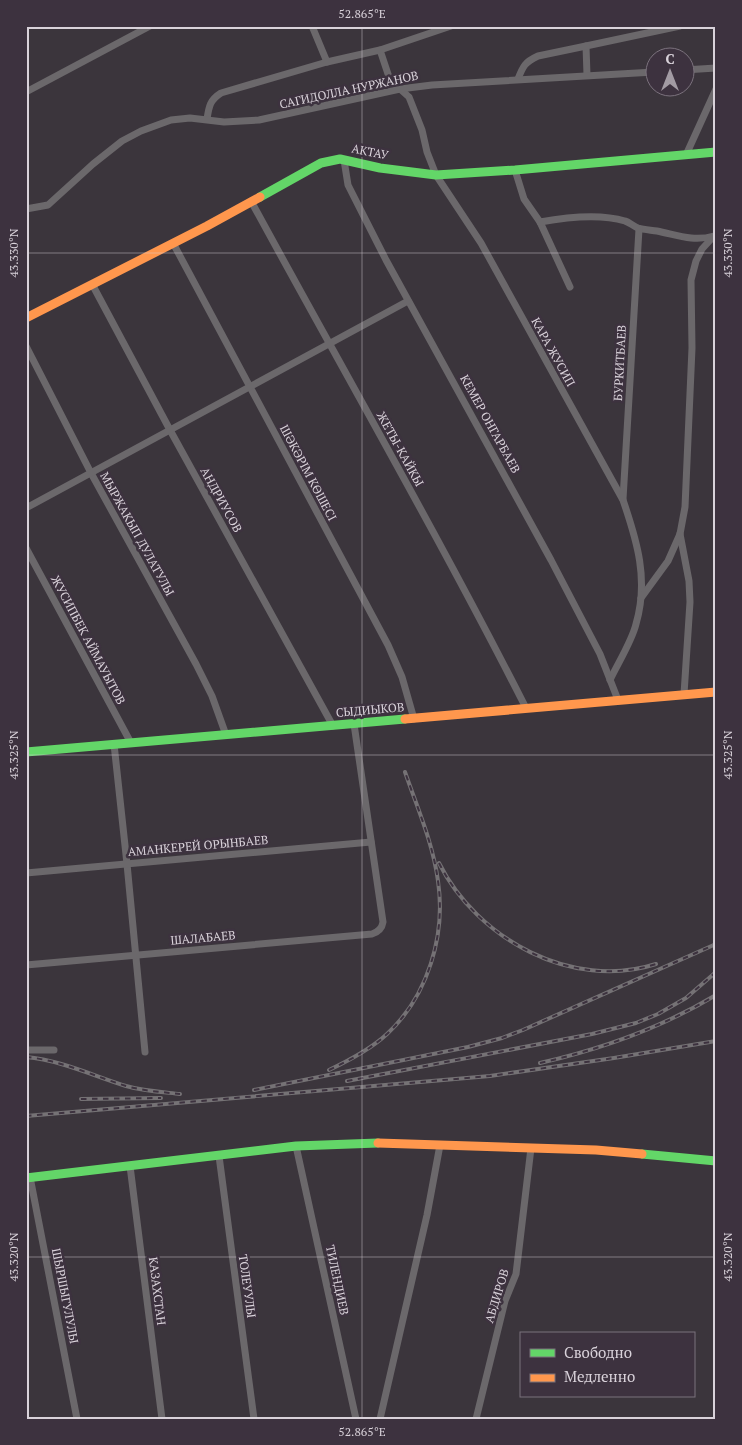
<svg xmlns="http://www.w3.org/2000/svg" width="742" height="1445" font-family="'PT Serif',serif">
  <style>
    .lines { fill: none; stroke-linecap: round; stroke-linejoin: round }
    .street { stroke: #6b686b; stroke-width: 7 }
    .fast { stroke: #63d668; stroke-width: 9 }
    .slow { stroke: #ff974d; stroke-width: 9 }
    .rail-casing { stroke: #757275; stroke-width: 4 }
    .rail { stroke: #3d323f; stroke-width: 2; stroke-dasharray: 5.5; stroke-linecap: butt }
    .ticks { fill: none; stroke: #d9d2da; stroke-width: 1; stroke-opacity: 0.45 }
    .labels { text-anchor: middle; stroke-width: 5; stroke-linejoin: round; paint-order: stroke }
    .street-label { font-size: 12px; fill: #d9d2da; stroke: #3d323f }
    .neatline { fill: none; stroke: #d9d2da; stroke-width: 2 }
    .ticks-label { font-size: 12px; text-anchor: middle; fill: #d9d2da }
  </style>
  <rect width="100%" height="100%" fill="#3b353c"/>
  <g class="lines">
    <g class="street">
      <path d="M312 26 327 62"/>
      <path d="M380 50 390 80 409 97 422 130 427 152 436 175 481 243 623 500C637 541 649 580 636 624 632 641 618 663 610 680"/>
      <path d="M684 70 716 68"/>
      <path d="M587 75 586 46 680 26"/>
      <path d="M518 79C523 66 525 62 538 56L586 46"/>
      <path d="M26 92 150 26"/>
      <path d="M207 119C209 106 210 100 221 93L327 62 380 50 451 26"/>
      <path d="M686 155 716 89"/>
      <path d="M344 160 348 185 386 260 551 560 600 654 618 700"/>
      <path d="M515 170 524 199 540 222 570 287"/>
      <path d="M251 201C343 370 439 537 526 708"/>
      <path d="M26 209 48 205 93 164 122 141 141 131 171 120 190 118 224 122 259 120 400 89 432 85 654 72"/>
      <path d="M540 222C567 217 599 213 625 221 629 222 633 226 638 228 644 230 651 230 657 231 677 235 693 242 714 236"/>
      <path d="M173 243 388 645 402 677 414 719"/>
      <path d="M92 284 170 430 333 726"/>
      <path d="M26 346 91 473 196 664 212 696 226 735"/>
      <path d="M623 499 639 229"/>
      <path d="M26 508 408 301"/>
      <path d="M680 534 689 581 690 602 684 694"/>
      <path d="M26 548 131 743"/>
      <path d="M641 598 668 561 680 534 685 507 692 348 691 280 696 261 702 249 713 237"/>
      <path d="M114 744 127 864 145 1052"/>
      <path d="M26 873 371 842"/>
      <path d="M26 965 372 934C378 932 382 929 383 922L354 724"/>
      <path d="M26 1050H54"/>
      <path d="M296 1146 356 1419"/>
      <path d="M219 1156 254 1419"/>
      <path d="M130 1166 162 1419"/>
      <path d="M30 1177 77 1419"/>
      <path d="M380 1419 427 1215 440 1145"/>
      <path d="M476 1419 505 1301 516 1274 531 1148"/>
    </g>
    <g class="fast">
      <path d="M260 197 321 163 340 159 380 168 436 175 515 170 716 152"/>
      <path d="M26 752 405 719"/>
      <path d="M642 1154 716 1161"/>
      <path d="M26 1178 296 1146 378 1143"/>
    </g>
    <g class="slow">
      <path d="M26 318 207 226 260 197"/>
      <path d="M405 719 716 692"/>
      <path d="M378 1143 596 1150 642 1154"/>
    </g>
    <g class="rail-casing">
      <g id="rail">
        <path d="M439 863C477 939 572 991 656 964"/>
        <path d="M26 1057C60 1060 94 1076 126 1086 144 1091 162 1092 180 1094"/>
        <path d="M540 1063C602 1049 661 1028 716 995"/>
        <path d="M329 1070C350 1060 371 1049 387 1034 428 996 446 935 438 881 433 843 417 807 405 772"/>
        <path d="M347 1081 592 1034 636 1023 658 1014 686 998 716 972"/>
        <path d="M254 1090 468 1047 502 1038 523 1030 716 944"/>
        <path d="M81 1099 161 1098"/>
        <path d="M26 1116 490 1076 614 1058 716 1041"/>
      </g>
    </g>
    <use href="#rail" class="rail"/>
  </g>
  <path class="ticks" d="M362 26V1419M26 253H716M26 755H716M26 1257H716"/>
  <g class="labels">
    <g class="street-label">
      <text transform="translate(349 90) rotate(-12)" y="4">САГИДОЛЛА НУРЖАНОВ</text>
      <text transform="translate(370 152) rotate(11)" y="4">АКТАУ</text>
      <text transform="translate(553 352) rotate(61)" y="4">КАРА ЖУСИП</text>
      <text transform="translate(620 363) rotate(-87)" y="4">БУРКИТБАЕВ</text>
      <text transform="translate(490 424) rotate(61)" y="4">КЕМЕР ОНГАРБАЕВ</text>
      <text transform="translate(400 449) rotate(61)" y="4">ЖЕТЫ-КАЙКЫ</text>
      <text transform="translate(308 473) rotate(62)" y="4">ШӘКӘРІМ КӨШЕСІ</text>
      <text transform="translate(221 500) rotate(61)" y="4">АНДРИУСОВ</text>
      <text transform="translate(137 534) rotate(61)" y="4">МЫРЖАКЫП ДУЛАТУЛЫ</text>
      <text transform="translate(88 640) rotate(62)" y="4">ЖУСИПБЕК АЙМАУЫТОВ</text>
      <text transform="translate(370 710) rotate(-5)" y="4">СЫДИЫКОВ</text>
      <text transform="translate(198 846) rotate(-5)" y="4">АМАНКЕРЕЙ ОРЫНБАЕВ</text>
      <text transform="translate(203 938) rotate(-5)" y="4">ШАЛАБАЕВ</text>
      <text transform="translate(337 1280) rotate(78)" y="4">ТИЛЕНДИЕВ</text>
      <text transform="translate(247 1286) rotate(82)" y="4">ТОЛЕУУЛЫ</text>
      <text transform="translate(157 1291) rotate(83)" y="4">КАЗАХСТАН</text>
      <text transform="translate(65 1296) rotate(79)" y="4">ШЫРШЫГУЛУЛЫ</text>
      <text transform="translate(497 1296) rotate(-73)" y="4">АБДИРОВ</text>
    </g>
  </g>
  <rect width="742" height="1445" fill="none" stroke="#3d323f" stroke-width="55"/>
  <rect x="520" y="1332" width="175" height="65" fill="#3d323f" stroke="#7b727d"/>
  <rect x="530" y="1349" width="25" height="8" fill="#63d668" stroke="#7b727d"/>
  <text x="564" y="1358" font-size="15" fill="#d9d2da">Свободно</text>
  <rect x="530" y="1374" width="25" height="8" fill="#ff974d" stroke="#7b727d"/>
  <text x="564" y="1382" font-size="15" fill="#d9d2da">Медленно</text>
  <g transform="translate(670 72)"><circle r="24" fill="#3d323f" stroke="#7b727d"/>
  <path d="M0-4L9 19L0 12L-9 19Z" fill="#a29ba3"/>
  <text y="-8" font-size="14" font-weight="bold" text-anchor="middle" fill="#d9d2da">С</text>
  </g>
  <rect x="28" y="28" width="686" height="1390" class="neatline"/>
  <g class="ticks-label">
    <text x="362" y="18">52.865°E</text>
    <text transform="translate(14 253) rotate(-90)" y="4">43.330°N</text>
    <text transform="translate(728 253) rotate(-90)" y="4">43.330°N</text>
    <text transform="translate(14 755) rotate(-90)" y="4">43.325°N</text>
    <text transform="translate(728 755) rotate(-90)" y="4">43.325°N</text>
    <text transform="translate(14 1257) rotate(-90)" y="4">43.320°N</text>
    <text transform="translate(728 1257) rotate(-90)" y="4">43.320°N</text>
    <text x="362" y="1436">52.865°E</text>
  </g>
</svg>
